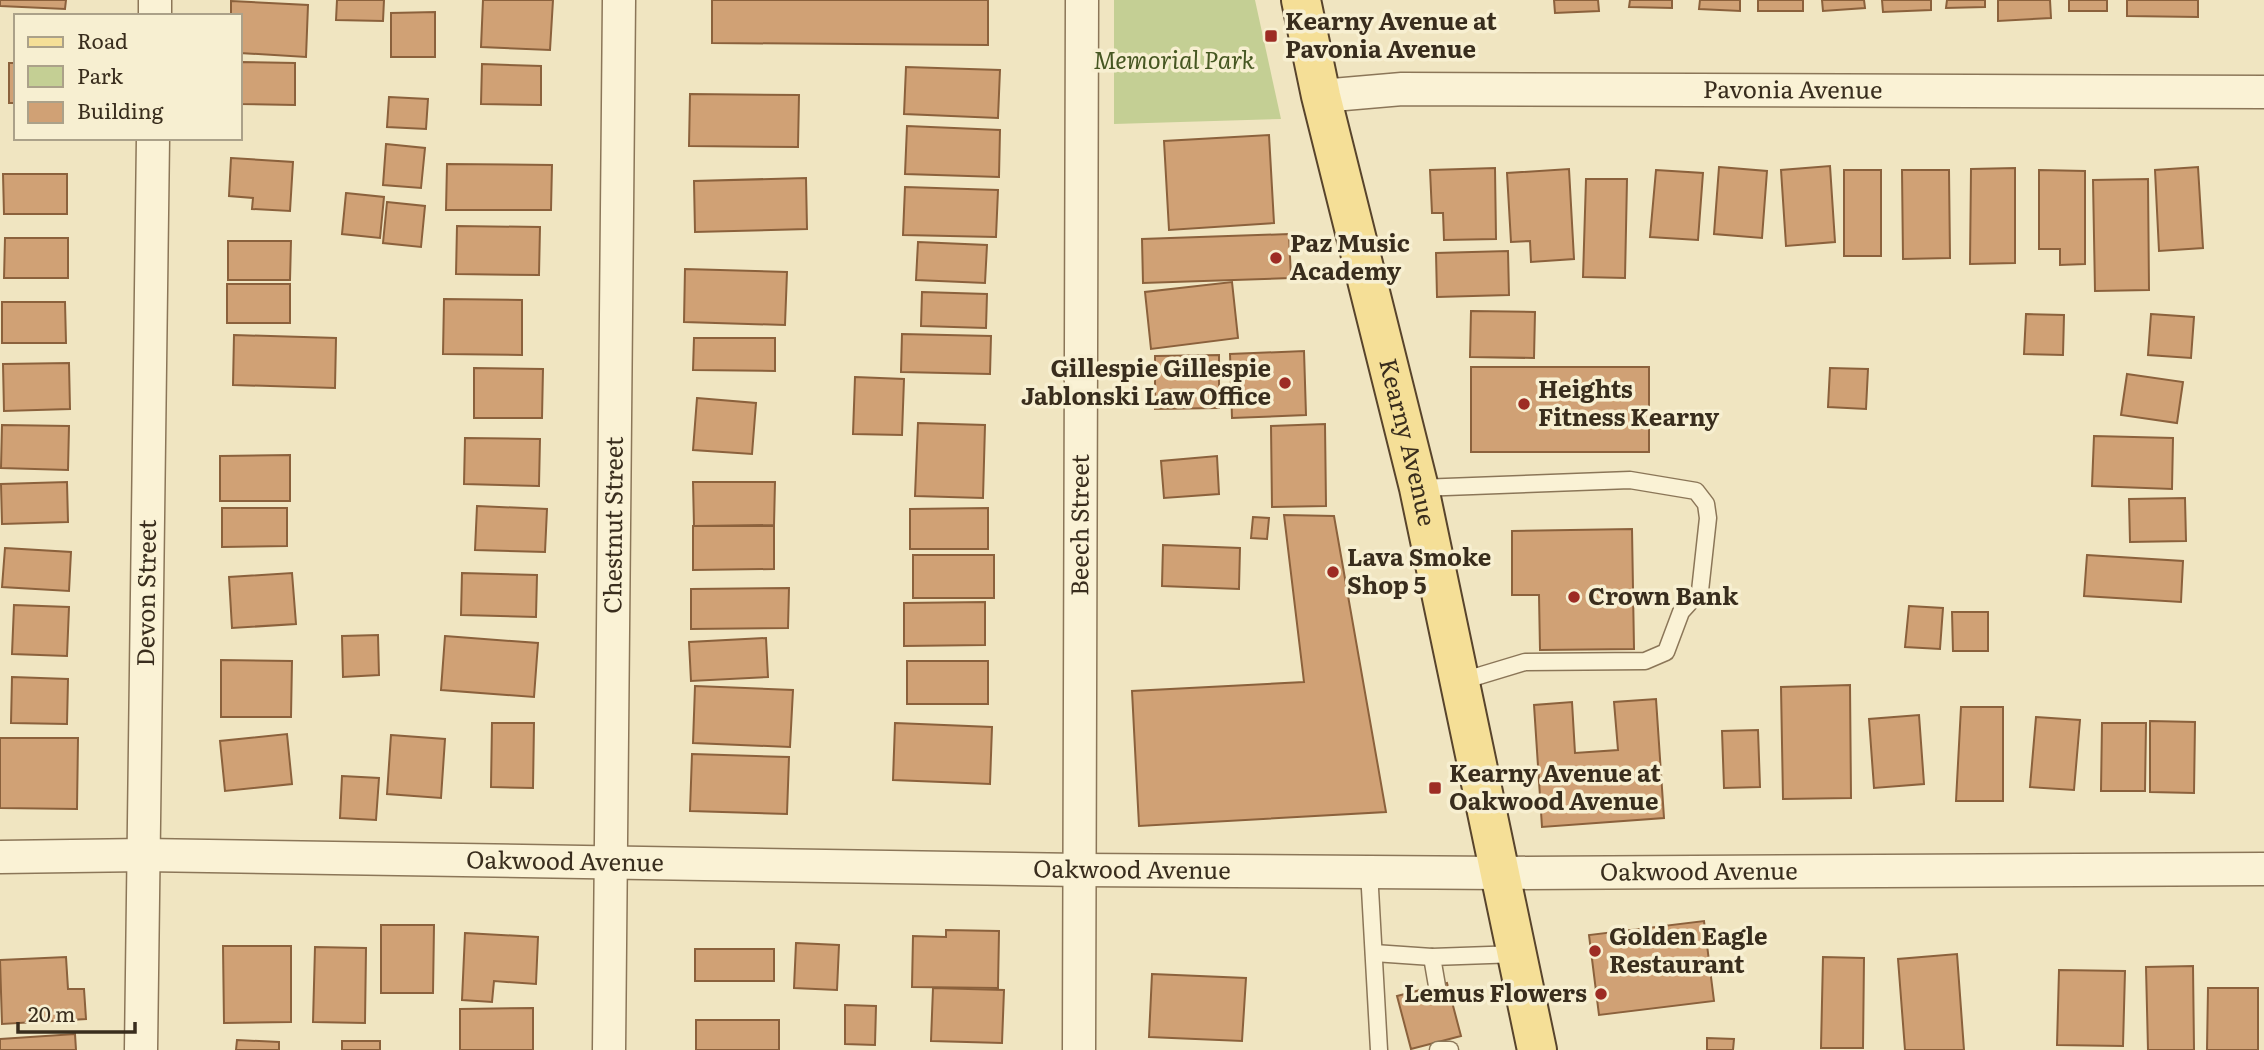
<svg xmlns="http://www.w3.org/2000/svg" width="2264" height="1050" font-family="Literata,serif">
  <style>
    .green { fill: #c4cf94 }
    .building { fill: #d0a175; stroke: #8b613c; stroke-width: 2 }
    .lines { fill: none; stroke-linecap: round; stroke-linejoin: round }
    .lane-casing { stroke: #8b7658; stroke-width: 19 }
    .street-casing { stroke: #8b7658; stroke-width: 35 }
    .primary-casing { stroke: #58442c; stroke-width: 42 }
    .lane { stroke: #faf2d5; stroke-width: 16 }
    .street { stroke: #faf2d5; stroke-width: 32 }
    .primary { stroke: #f5df97; stroke-width: 38 }
    .poi-dot { fill: #9d2c24; stroke: #f7efd1; stroke-width: 2.5 }
    .labels { text-anchor: middle; stroke-width: 7; stroke-linejoin: round; paint-order: stroke }
    .poi-label { font-size: 24px; font-weight: bold; fill: #392d1d; stroke: #f7efd1; text-anchor: start }
    .park-label { font-size: 24px; font-style: italic; fill: #465722; stroke: #f7efd1 }
    .street-label { font-size: 24px; fill: #392d1d; stroke: #f7efd1 }
  </style>
  <rect width="100%" height="100%" fill="#f0e5c1"/>
  <path class="green" d="M1114 0H1255L1281 119 1114 124Z"/>
  <g class="building">
    <path d="M0 0H66L65 9 0 6Z"/>
    <path d="M337 0H384L383 21 336 20Z"/>
    <path d="M483 0H553L550 50 481 47Z"/>
    <path d="M712 0H988V45L712 43Z"/>
    <path d="M1554 0H1598L1599 11 1555 13Z"/>
    <path d="M1630 0H1672V8L1629 7Z"/>
    <path d="M1700 0H1740V11L1699 9Z"/>
    <rect x="1758" y="0" width="45" height="11"/>
    <path d="M1822 0H1864L1865 8 1823 11Z"/>
    <path d="M1882 0H1931V10L1883 12Z"/>
    <path d="M1947 0H1985V7L1946 8Z"/>
    <path d="M1998 0H2050L2051 18 1998 21Z"/>
    <rect x="2069" y="0" width="38" height="11"/>
    <path d="M2127 0H2198V17L2127 16Z"/>
    <path d="M231 1 308 5 306 57 240 53V16H231Z"/>
    <path d="M435 12V57H391V13Z"/>
    <path d="M240 62 295 63V105L240 104Z"/>
    <rect x="9" y="63" width="7" height="40"/>
    <path d="M482 64 541 66V105L481 104Z"/>
    <path d="M906 67 1000 70 998 118 904 114Z"/>
    <path d="M690 94 799 95 798 147 689 146Z"/>
    <path d="M389 97 428 99 426 129 387 127Z"/>
    <path d="M907 126 1000 130 999 177 905 174Z"/>
    <path d="M1269 135 1274 223 1169 230 1164 141Z"/>
    <path d="M386 144 425 148 421 188 383 185Z"/>
    <path d="M231 158 293 162 290 211 252 209 253 198 229 196Z"/>
    <path d="M447 164 552 165 551 210H446Z"/>
    <path d="M1830 166 1835 242 1786 246 1781 170Z"/>
    <path d="M1719 167 1767 171 1762 238 1714 234Z"/>
    <path d="M2198 167 2203 248 2159 251 2155 170Z"/>
    <path d="M1495 168 1496 239 1444 240 1443 213H1432L1430 170Z"/>
    <path d="M2015 168V263L1970 264 1971 169Z"/>
    <path d="M1569 169 1574 259 1531 262 1530 241 1511 242 1507 173Z"/>
    <path d="M1656 170 1703 173 1698 240 1650 237Z"/>
    <rect x="1844" y="170" width="37" height="86"/>
    <path d="M1902 170H1949L1950 258 1903 259Z"/>
    <path d="M2039 170 2085 171V264L2060 265V249H2039Z"/>
    <path d="M3 174H67V214H4Z"/>
    <path d="M806 178 807 229 695 232 694 181Z"/>
    <path d="M1586 179H1627L1625 278 1583 277Z"/>
    <path d="M2148 179 2149 290 2095 291 2093 180Z"/>
    <path d="M905 187 998 190 996 237 903 235Z"/>
    <path d="M346 193 384 197 380 238 342 234Z"/>
    <path d="M387 202 425 206 421 247 383 243Z"/>
    <path d="M457 226 540 227 539 275 456 274Z"/>
    <path d="M1289 234 1291 278 1143 283 1142 239Z"/>
    <path d="M5 238H68V278H4Z"/>
    <path d="M228 241H291L290 280H228Z"/>
    <path d="M918 242 987 245 985 283 916 280Z"/>
    <path d="M1508 251 1509 295 1437 297 1436 253Z"/>
    <path d="M685 269 787 272 785 325 684 322Z"/>
    <path d="M1232 282 1238 338 1151 349 1145 292Z"/>
    <rect x="227" y="284" width="63" height="39"/>
    <path d="M922 292 987 294 986 328 921 326Z"/>
    <path d="M444 299 522 300V355L443 354Z"/>
    <path d="M2 302H65L66 343H2Z"/>
    <path d="M1471 311 1535 312 1534 358 1470 357Z"/>
    <path d="M2026 314 2064 315 2063 355 2024 354Z"/>
    <path d="M2151 314 2194 317 2191 358 2148 355Z"/>
    <path d="M902 334 991 336 990 374 901 372Z"/>
    <path d="M234 335 336 338 335 388 233 385Z"/>
    <path d="M694 338H775V371L693 370Z"/>
    <path d="M1304 351 1306 415 1232 418 1230 354Z"/>
    <path d="M1219 355V408L1155 409V356Z"/>
    <path d="M69 363 70 409 4 411 3 364Z"/>
    <rect x="1471" y="367" width="178" height="85"/>
    <path d="M474 368 543 369 542 418H474Z"/>
    <path d="M1830 368 1868 369 1866 409 1828 407Z"/>
    <path d="M2127 374 2183 382 2177 423 2121 415Z"/>
    <path d="M855 377 904 379 902 435 853 434Z"/>
    <path d="M697 398 756 403 752 454 693 450Z"/>
    <path d="M918 423 985 425 983 498 915 496Z"/>
    <path d="M1325 424 1326 506 1272 507 1271 426Z"/>
    <path d="M2 425 69 426 68 470 1 468Z"/>
    <path d="M2094 436 2173 438 2172 489 2092 486Z"/>
    <path d="M465 438 540 439 539 486 464 484Z"/>
    <path d="M290 455V501H220V456Z"/>
    <path d="M1217 456 1219 494 1164 498 1161 461Z"/>
    <path d="M67 482 68 522 2 524 1 484Z"/>
    <path d="M693 482H775L774 525 694 526Z"/>
    <path d="M2185 498 2186 541 2130 542 2129 499Z"/>
    <path d="M477 506 547 509 545 552 475 550Z"/>
    <path d="M222 508H287V546L222 547Z"/>
    <path d="M988 508V549H910V509Z"/>
    <path d="M1284 515 1334 516 1386 812 1139 826 1132 691 1304 682Z"/>
    <path d="M1253 517 1269 518 1267 539 1251 538Z"/>
    <path d="M693 526H774V569L693 570Z"/>
    <path d="M1632 529 1634 649 1540 650 1539 595H1512V531Z"/>
    <path d="M1163 545 1240 548 1239 589 1162 586Z"/>
    <path d="M5 548 71 552 69 591 2 587Z"/>
    <rect x="913" y="555" width="81" height="43"/>
    <path d="M2087 555 2183 561 2181 602 2084 596Z"/>
    <path d="M292 573 296 624 232 628 229 577Z"/>
    <path d="M462 573 537 575 536 617 461 615Z"/>
    <path d="M789 588 788 628 691 629V589Z"/>
    <path d="M985 602V645L904 646V603Z"/>
    <path d="M14 605 69 607 67 656 12 654Z"/>
    <path d="M1909 606 1943 608 1940 649 1905 647Z"/>
    <path d="M1952 612H1988V651H1953Z"/>
    <path d="M378 635 379 675 343 677 342 636Z"/>
    <path d="M445 636 538 643 534 697 441 690Z"/>
    <path d="M766 638 768 677 691 681 689 642Z"/>
    <path d="M221 660 292 661 291 717H221Z"/>
    <rect x="907" y="661" width="81" height="43"/>
    <path d="M12 677 68 679 67 724 11 723Z"/>
    <path d="M1850 685 1851 798 1783 799 1781 687Z"/>
    <path d="M695 686 793 690 790 747 693 743Z"/>
    <path d="M1656 699 1664 818 1542 827 1534 705 1572 702 1575 753 1618 750 1614 702Z"/>
    <path d="M1961 707H2003V801H1956Z"/>
    <path d="M1919 715 1924 784 1874 788 1869 719Z"/>
    <path d="M2036 717 2080 720 2074 790 2030 787Z"/>
    <path d="M2150 721 2195 722 2194 793 2150 792Z"/>
    <path d="M492 723H534L533 788 491 787Z"/>
    <path d="M895 723 992 727 990 784 893 780Z"/>
    <path d="M2102 723H2146L2145 791H2101Z"/>
    <path d="M1758 730 1760 787 1724 788 1722 731Z"/>
    <path d="M287 734 292 784 225 791 220 741Z"/>
    <path d="M391 735 445 739 441 798 387 794Z"/>
    <path d="M0 738H78L77 809 0 808Z"/>
    <path d="M692 754 789 757 787 814 690 811Z"/>
    <path d="M342 776 379 778 376 820 340 818Z"/>
    <path d="M1704 921 1714 1001 1599 1015 1589 935Z"/>
    <path d="M381 925H434L433 993H381Z"/>
    <path d="M946 930 999 931 998 988 912 987 913 936 946 937Z"/>
    <path d="M465 933 538 937 536 984 494 981 492 1002 462 1000Z"/>
    <path d="M796 943 839 945 837 990 794 988Z"/>
    <path d="M223 946H291V1022L224 1023Z"/>
    <path d="M315 947 366 948 365 1023 313 1022Z"/>
    <rect x="695" y="949" width="79" height="32"/>
    <path d="M1957 954 1964 1050H1905L1898 959Z"/>
    <path d="M66 957 68 989H84L86 1019 2 1024 0 960Z"/>
    <path d="M1823 957 1864 958 1863 1048H1821Z"/>
    <path d="M2193 966 2194 1050H2148L2146 967Z"/>
    <path d="M2059 970 2125 971 2123 1046 2057 1045Z"/>
    <path d="M1152 974 1246 978 1242 1041 1149 1037Z"/>
    <path d="M1447 983 1461 1036 1411 1049 1397 996Z"/>
    <path d="M933 988 1004 990 1002 1043 931 1041Z"/>
    <path d="M2208 988H2258V1050H2207Z"/>
    <path d="M845 1005 876 1006 875 1045 845 1044Z"/>
    <path d="M533 1008V1050H460V1009Z"/>
    <rect x="696" y="1020" width="83" height="30"/>
    <path d="M75 1034 76 1050H0V1039Z"/>
    <path d="M1707 1038 1734 1039 1733 1050H1707Z"/>
    <path d="M237 1040 279 1042V1050H236Z"/>
    <rect x="342" y="1041" width="38" height="9"/>
  </g>
  <g class="lines">
    <g class="lane-casing">
      <g id="lane">
        <path d="M1419 488 1630 480 1696 491 1706 504 1708 518 1700 591 1681 612 1666 652 1645 661 1525 662 1462 681"/>
        <path d="M1369 871 1379 1050"/>
        <path d="M1374 953 1432 957"/>
        <path d="M1437 986 1432 957 1518 954"/>
        <path d="M1438 1050H1450"/>
      </g>
    </g>
    <g class="street-casing">
      <g id="street">
        <path d="M155 16V0"/>
        <path id="s1" d="M1321 96 1402 89 2264 92"/>
        <path id="s2" d="M0 857 144 855 1080 870 1501 873 2264 869"/>
        <path id="s3" d="M141 1050 153 138"/>
        <path id="s4" d="M609 1050 619 0"/>
        <path id="s5" d="M1079 1050 1082 0"/>
      </g>
    </g>
    <g class="primary-casing">
      <g id="primary">
        <path id="s6" d="M1301 0 1321 96 1419 488 1537 1050"/>
      </g>
    </g>
    <use href="#lane" class="lane"/>
    <use href="#street" class="street"/>
    <use href="#primary" class="primary"/>
  </g>
  <g class="poi-dot">
    <rect x="1264" y="29" width="14" height="14" rx="3.5"/>
    <circle cx="1276" cy="258" r="7"/>
    <circle cx="1285" cy="383" r="7"/>
    <circle cx="1524" cy="404" r="7"/>
    <circle cx="1333" cy="572" r="7"/>
    <circle cx="1574" cy="597" r="7"/>
    <rect x="1428" y="781" width="14" height="14" rx="3.5"/>
    <circle cx="1595" cy="951" r="7"/>
    <circle cx="1601" cy="994" r="7"/>
  </g>
  <g class="labels">
    <g class="poi-label">
      <text x="1285" y="30">Kearny Avenue at<tspan x="1285" dy="28">Pavonia Avenue</tspan></text>
      <text x="1290" y="252">Paz Music<tspan x="1290" dy="28">Academy</tspan></text>
      <text x="1271" y="377" text-anchor="end">Gillespie Gillespie<tspan x="1271" dy="28">Jablonski Law Office</tspan></text>
      <text x="1538" y="398">Heights<tspan x="1538" dy="28">Fitness Kearny</tspan></text>
      <text x="1347" y="566">Lava Smoke<tspan x="1347" dy="28">Shop 5</tspan></text>
      <text x="1588" y="605">Crown Bank</text>
      <text x="1449" y="782">Kearny Avenue at<tspan x="1449" dy="28">Oakwood Avenue</tspan></text>
      <text x="1609" y="945">Golden Eagle<tspan x="1609" dy="28">Restaurant</tspan></text>
      <text x="1587" y="1002" text-anchor="end">Lemus Flowers</text>
    </g>
    <g class="park-label">
      <text x="1174" y="69">Memorial Park</text>
    </g>
    <g class="street-label">
      <text dy="8" stroke="none"><textPath href="#s1" startOffset="472">Pavonia Avenue</textPath></text>
      <text dy="8" stroke="none"><textPath href="#s6" startOffset="455">Kearny Avenue</textPath></text>
      <text dy="8" stroke="none"><textPath href="#s4" startOffset="525">Chestnut Street</textPath></text>
      <text dy="8" stroke="none"><textPath href="#s5" startOffset="525">Beech Street</textPath></text>
      <text dy="8" stroke="none"><textPath href="#s3" startOffset="457">Devon Street</textPath></text>
      <text dy="8" stroke="none"><textPath href="#s2" startOffset="565">Oakwood Avenue</textPath></text>
      <text dy="8" stroke="none"><textPath href="#s2" startOffset="1132">Oakwood Avenue</textPath></text>
      <text dy="8" stroke="none"><textPath href="#s2" startOffset="1699">Oakwood Avenue</textPath></text>
    </g>
  </g>
  <rect x="14" y="14" width="228" height="126" fill="#f7efd1" stroke="#aba189" stroke-width="2"/>
  <rect x="28" y="37" width="35" height="10" fill="#f5df97" stroke="#aba189" stroke-width="2"/>
  <text x="77" y="49" font-size="21" fill="#392d1d">Road</text>
  <rect x="28" y="66" width="35" height="21" fill="#c4cf94" stroke="#aba189" stroke-width="2"/>
  <text x="77" y="84" font-size="21" fill="#392d1d">Park</text>
  <rect x="28" y="102" width="35" height="21" fill="#d0a175" stroke="#aba189" stroke-width="2"/>
  <text x="77" y="119" font-size="21" fill="#392d1d">Building</text>
  <path d="M18 1022v10h117v-10" fill="none" stroke="#392d1d" stroke-width="3.5"/>
  <text x="28" y="1022" font-size="21" fill="#392d1d" stroke="#f7efd1" stroke-width="5" paint-order="stroke">20 m</text>
</svg>
